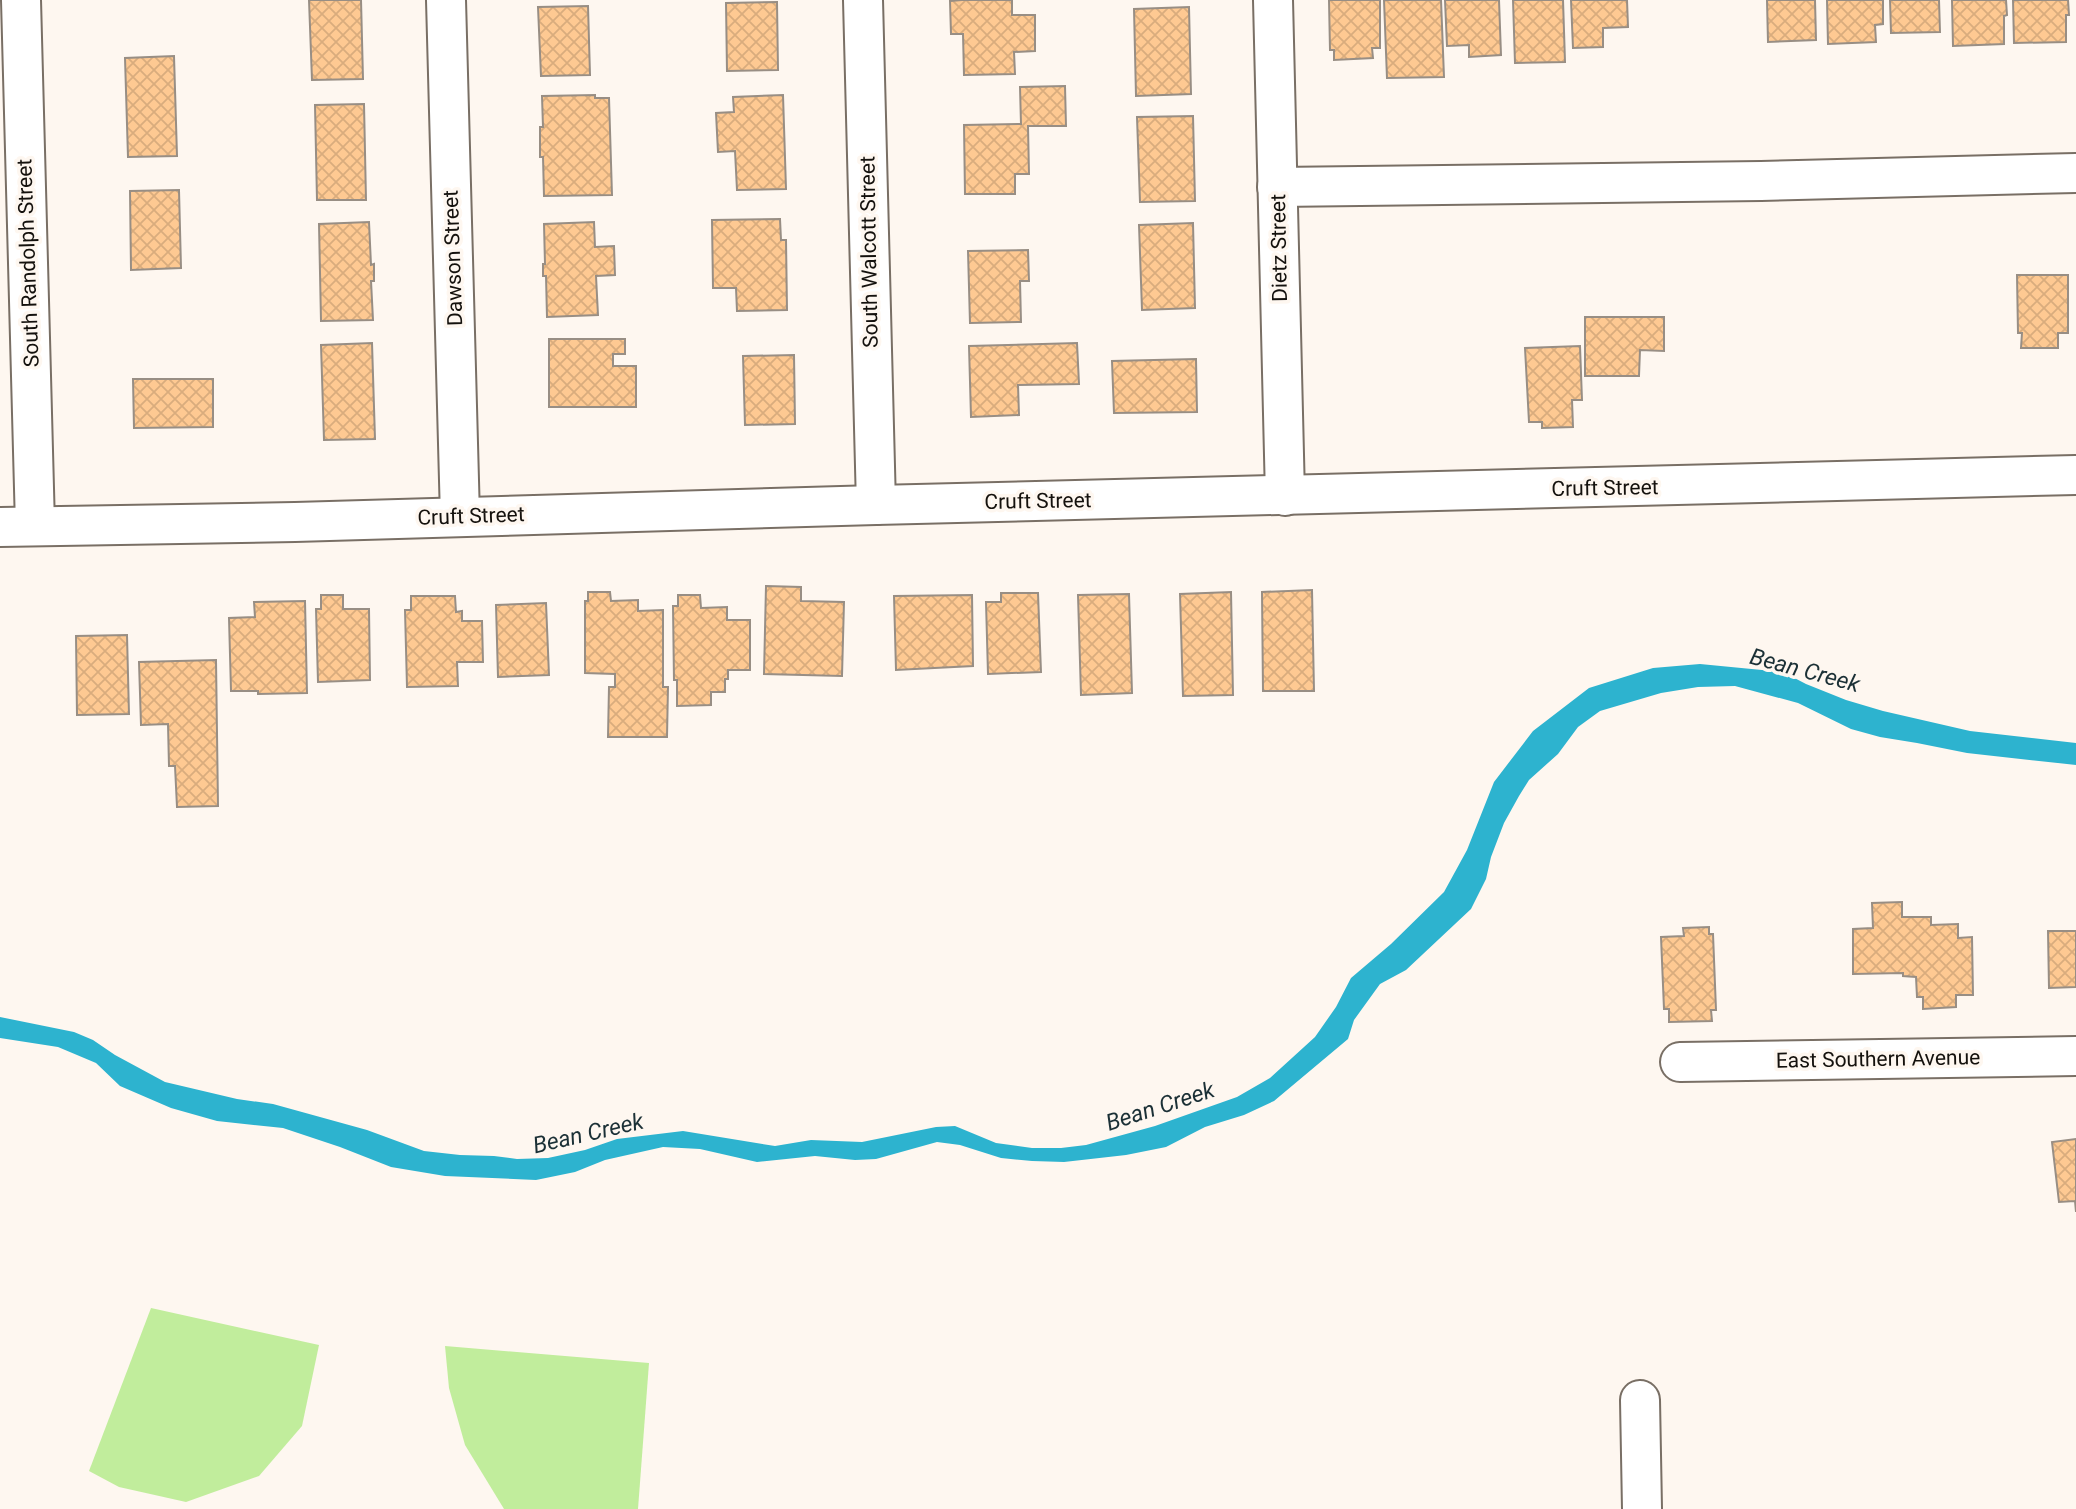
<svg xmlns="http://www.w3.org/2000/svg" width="2076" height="1509" font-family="Roboto,sans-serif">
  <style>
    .green { fill: #c1ed9c }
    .water { fill: #2db3cf }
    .building { fill: url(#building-cross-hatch); stroke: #988e84; stroke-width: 2 }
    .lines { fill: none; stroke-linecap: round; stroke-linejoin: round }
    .minor-casing { stroke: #796f65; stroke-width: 42 }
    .minor { stroke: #fff; stroke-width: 38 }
    .labels { text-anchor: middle; stroke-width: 7; stroke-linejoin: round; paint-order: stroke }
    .street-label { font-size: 21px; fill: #14110d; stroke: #fef7f0 }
    .water-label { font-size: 23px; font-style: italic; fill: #1b3036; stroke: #fef7f0 }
  </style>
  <defs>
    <pattern id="building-cross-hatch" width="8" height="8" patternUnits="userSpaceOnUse" patternTransform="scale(1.75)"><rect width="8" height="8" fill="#fec992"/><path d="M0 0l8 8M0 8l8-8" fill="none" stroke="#d9ac7d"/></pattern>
  </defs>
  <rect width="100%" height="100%" fill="#fef7f0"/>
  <g class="green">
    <path d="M151 1308 319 1345 302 1426 259 1476 186 1502 119 1487 89 1471Z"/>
    <path d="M445 1346 649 1363 638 1509H504L465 1445 449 1388Z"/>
  </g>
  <path class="water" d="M1700 664 1783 672 1806 684 1846 700 1883 711 1970 731 2076 743V765L1967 753 1917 743 1880 737 1851 729 1798 703 1735 686 1698 687 1661 693 1600 711 1578 727 1558 754 1529 780 1519 796 1504 823 1491 857 1486 879 1471 909 1406 970 1380 984 1354 1020 1348 1039 1274 1101 1244 1115 1205 1127 1166 1147 1126 1155 1064 1162 1032 1161 1001 1158 960 1145 937 1142 876 1159 855 1160 815 1156 757 1162 700 1149 663 1147 605 1160 575 1172 536 1180 445 1176 391 1167 340 1147 283 1128 217 1121 171 1108 120 1086 96 1063 58 1047 0 1038V1017L74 1032 93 1040 115 1055 165 1082 237 1099 273 1104 367 1130 424 1151 460 1155 494 1156 517 1159 548 1158 585 1150 617 1139 683 1131 775 1146 811 1140 862 1142 936 1127 955 1126 996 1143 1032 1148H1061L1086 1145 1155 1126 1237 1097 1270 1078 1315 1037 1336 1007 1351 978 1391 944 1444 892 1467 850 1494 782 1533 731 1589 688 1653 668Z"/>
  <g class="building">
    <path d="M309 0H361L363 79 312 80Z"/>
    <path d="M962 0H1012V15H1035V51L1014 52 1015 74 964 75 963 34H951L950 1Z"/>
    <path d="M1329 0H1380V48H1372L1373 58 1334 60V50H1330Z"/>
    <path d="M1384 0H1441L1444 77 1387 78Z"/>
    <path d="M1445 0H1499L1501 55 1469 57V45L1447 46Z"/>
    <path d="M1513 0H1563L1565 62 1515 63Z"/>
    <path d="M1571 0H1627L1628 27 1603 28V47L1573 48Z"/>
    <path d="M1767 0H1815L1816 40 1768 42Z"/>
    <path d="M1827 0H1883V24L1875 25 1876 42 1828 44Z"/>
    <path d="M1890 0H1939L1940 32 1891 33Z"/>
    <path d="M1952 0H2006L2007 15 2004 16V44L1953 46Z"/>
    <path d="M2013 0H2068L2069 15H2066V42L2014 43Z"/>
    <path d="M777 2 778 70 727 71 726 3Z"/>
    <path d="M588 6 590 75 541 76 538 7Z"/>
    <path d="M1189 7 1191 94 1136 96 1134 9Z"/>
    <path d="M174 56 177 156 128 157 125 58Z"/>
    <path d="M1065 86 1066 126H1028L1029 174H1015V194H965L964 125 1021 124 1020 87Z"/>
    <path d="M595 95V98H609L612 195 544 196 543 157H540V127H543L542 96Z"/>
    <path d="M783 95 786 189 737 190 735 151 718 152 716 113 734 112 733 97Z"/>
    <path d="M364 104 366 200H317L315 105Z"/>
    <path d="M1193 116 1195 201 1140 202 1137 117Z"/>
    <path d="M179 190 181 268 131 270 130 191Z"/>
    <path d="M780 219 781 240H786L787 310 737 311 736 288H713L712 220Z"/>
    <path d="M369 222 371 265 374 264V281H371L373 320 321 321 319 224Z"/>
    <path d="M594 222 595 247 614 246 615 275 596 276 598 315 547 317 546 276H543V264H545L544 224Z"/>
    <path d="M1193 223 1195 308 1142 310 1139 225Z"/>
    <path d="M1028 250 1029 281H1020L1021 322 970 323 968 251Z"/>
    <path d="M2017 275H2068V333H2058V348H2021L2022 333H2018Z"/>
    <path d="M1585 317H1664V351L1640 350 1639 376H1585Z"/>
    <path d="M549 339H625V354H613V366H636V407H549Z"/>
    <path d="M372 343 375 439 324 440 321 345Z"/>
    <path d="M1077 343 1079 384 1018 385 1019 415 971 417 969 346Z"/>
    <path d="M1580 346 1582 400H1572L1573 427 1542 428V422H1529L1525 348Z"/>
    <path d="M794 355 795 424 745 425 743 356Z"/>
    <path d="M1196 359 1197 412 1114 413 1112 361Z"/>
    <path d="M133 379H213V427L134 428Z"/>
    <path d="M766 586 801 587V601L844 602 842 676 764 674Z"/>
    <path d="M1312 590 1314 691H1263L1262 592Z"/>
    <path d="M588 592H610L611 601 638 600V611L663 610V687H668L667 737H608L609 687H615V674L585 673V601H588Z"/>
    <path d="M1231 592 1233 695 1183 696 1180 594Z"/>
    <path d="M1001 593H1038L1041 672 988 674 986 602H1001Z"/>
    <path d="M1129 594 1132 693 1081 695 1078 595Z"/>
    <path d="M321 595H343V609H369L370 680 318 682 316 609H321Z"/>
    <path d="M678 595H700L701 608 727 607V620H750V670H728V679H725V692H711V705L677 706V680H674L673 606H678Z"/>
    <path d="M972 595 973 666 896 670 894 596Z"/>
    <path d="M411 596H455L456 612 462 611V621H482L483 662H457L458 686 407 687 405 610H411Z"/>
    <path d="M305 601 307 693 258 694V691H231L229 618 255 617 254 602Z"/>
    <path d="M546 603 549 675 498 677 496 605Z"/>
    <path d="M127 635 129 714 77 715 76 636Z"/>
    <path d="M216 660 218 806 177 807 175 766H169L168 724 141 725 139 662Z"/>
    <path d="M1902 902V917H1931V925L1958 924V938L1972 937 1973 995H1956V1007L1923 1009V997H1917L1916 977 1903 976V973L1853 974V929L1873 928 1872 903Z"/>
    <path d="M1709 927V934H1713L1716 1010H1711L1712 1021 1669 1022V1009H1664L1661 937 1684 936 1683 928Z"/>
    <path d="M2048 931H2076V987L2049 988Z"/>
    <path d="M2076 1139V1212L2075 1201 2059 1202 2052 1142Z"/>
  </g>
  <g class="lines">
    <g class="minor-casing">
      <g id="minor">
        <path d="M21 0 35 526"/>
        <path d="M446 0 460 517"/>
        <path d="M863 0 876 505"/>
        <path d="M1273 0 1285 496"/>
        <path d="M1277 187 1761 181 2076 173"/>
        <path d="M0 527 295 522 876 505 2076 475"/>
        <path d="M1680 1062 2076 1056"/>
        <path d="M1640 1400 1642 1509"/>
      </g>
    </g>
    <use href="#minor" class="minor"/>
  </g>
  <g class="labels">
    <g class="street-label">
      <text transform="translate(1279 248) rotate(-91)" y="7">Dietz Street</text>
      <text transform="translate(869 252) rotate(-91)" y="7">South Walcott Street</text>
      <text transform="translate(453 258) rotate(-92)" y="7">Dawson Street</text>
      <text transform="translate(28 263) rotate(-92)" y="7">South Randolph Street</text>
      <text transform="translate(1605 488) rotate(-1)" y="7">Cruft Street</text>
      <text transform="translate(1038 501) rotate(-1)" y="7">Cruft Street</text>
      <text transform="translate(471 516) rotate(-2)" y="7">Cruft Street</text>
      <text transform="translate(1878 1059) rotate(-1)" y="7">East Southern Avenue</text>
    </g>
    <g class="water-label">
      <text transform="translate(1805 670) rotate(15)" y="8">Bean Creek</text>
      <text transform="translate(1160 1106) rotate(-18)" y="8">Bean Creek</text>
      <text transform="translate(588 1133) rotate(-13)" y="8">Bean Creek</text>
    </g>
  </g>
</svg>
